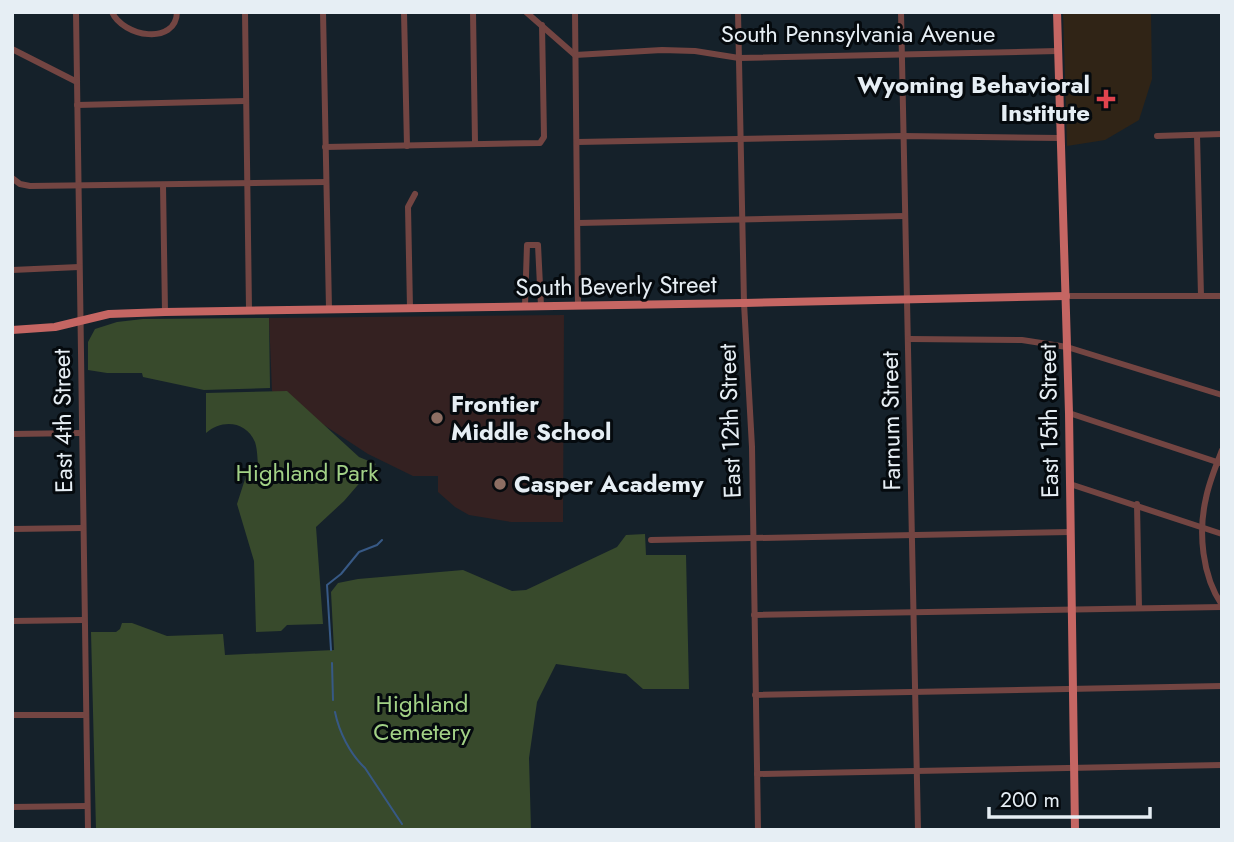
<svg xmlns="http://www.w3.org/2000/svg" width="1234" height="842" font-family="Jost,sans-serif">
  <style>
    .education { fill: #342121 }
    .medical { fill: #302416 }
    .green { fill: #384a2c }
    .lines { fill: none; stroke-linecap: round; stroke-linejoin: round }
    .stream { stroke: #375985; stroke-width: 2 }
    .minor { stroke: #734542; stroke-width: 6 }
    .major { stroke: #c56663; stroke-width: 8 }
    .health-dot { fill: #e0444e; stroke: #050a0e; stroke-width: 2.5 }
    .education-dot { fill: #8d6e63; stroke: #050a0e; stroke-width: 2.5 }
    .labels { text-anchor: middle; stroke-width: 6; stroke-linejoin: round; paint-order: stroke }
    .street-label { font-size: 24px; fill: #e6eef4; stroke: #050a0e }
    .poi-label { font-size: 24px; font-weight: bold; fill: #e6eef4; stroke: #050a0e; text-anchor: start }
    .park-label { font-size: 24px; fill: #a2d186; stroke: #050a0e }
  </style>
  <rect width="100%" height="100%" fill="#15212a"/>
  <path class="education" d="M564 315 563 522H511L469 515 455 507 438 492V476H413L368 454 272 391 269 318Z"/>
  <path class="medical" d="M1063 12H1151L1152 79 1139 120 1105 140 1067 146Z"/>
  <g class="green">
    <path d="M269 318 270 388 204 390 143 377 142 373H107L88 370V342L95 329 117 322 143 319Z"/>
    <path d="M287 391 359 457 376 464 344 501 316 527 323 624 287 625 281 631 256 632 254 561 237 504 246 476 259 471C257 462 258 451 255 442 246 421 222 419 206 433V393Z"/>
    <path d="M645 534 646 555H686L689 689H643L626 674 556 664 537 702 529 758 531 830H96L91 632H116L120 629 122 623H132L167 636 223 634 225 655 334 650 331 592 338 583 358 579 463 570 512 591 526 590 617 547 626 535Z"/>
  </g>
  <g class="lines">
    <g class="stream">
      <path d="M331 650 327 585 341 574 359 552 377 545 382 540"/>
      <path d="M332 663 333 700"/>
      <path d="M335 712C339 732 350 754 365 768L402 824"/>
    </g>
    <g class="minor">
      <path d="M76 12 88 830"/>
      <path d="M112 12C123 37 176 46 177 12"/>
      <path d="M245 12 249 310"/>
      <path d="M323 12 329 309"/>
      <path d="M404 12 407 146"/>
      <path d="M473 12 475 143"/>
      <path d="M526 12 575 55 662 50 695 51 739 58 1058 51"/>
      <path d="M575 12 578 305"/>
      <path d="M738 12 744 303 752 447 758 830"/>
      <path d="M901 12 918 830"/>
      <path d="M12 49 77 82"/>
      <path d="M77 105 245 101"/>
      <path d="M1197 135 1201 296"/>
      <path d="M1157 136 1222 134"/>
      <path d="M577 142 903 136 1060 138"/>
      <path d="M325 147 540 143 544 137 542 25"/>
      <path d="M12 178 20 184 30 186 326 182"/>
      <path d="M163 185 165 312"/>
      <path d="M578 223 905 216"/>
      <path d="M12 270 79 267"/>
      <path d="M1066 296H1222"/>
      <path d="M525 306 527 245H538L541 306"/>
      <path d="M410 308 408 207 415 194"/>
      <path d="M909 339 1022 340 1067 347 1222 395"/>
      <path d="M1069 413 1220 463"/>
      <path d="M12 434 81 433"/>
      <path d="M1222 450C1216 466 1209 482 1206 498 1198 532 1202 576 1222 605"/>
      <path d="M1070 484 1222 534"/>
      <path d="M1137 504 1139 608"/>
      <path d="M12 529 83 528"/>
      <path d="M651 540 1070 532"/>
      <path d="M754 615 1222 607"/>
      <path d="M12 621 84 620"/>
      <path d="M755 695 1222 686"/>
      <path d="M12 715H86"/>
      <path d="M757 774 1222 765"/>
      <path d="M12 807 87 806"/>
    </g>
    <g class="major">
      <path d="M1057 12 1069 413 1075 830"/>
      <path d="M12 330 55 327 109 314 165 312 744 303 1066 296"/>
    </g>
  </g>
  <path class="health-dot" d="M1102.5 88.5h7v7h7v7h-7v7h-7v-7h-7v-7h7z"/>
  <g class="education-dot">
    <circle cx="437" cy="418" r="7"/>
    <circle cx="500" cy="484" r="7"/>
  </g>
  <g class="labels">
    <g class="street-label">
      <text x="858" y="42">South Pennsylvania Avenue</text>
      <text transform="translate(616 286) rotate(-1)" y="8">South Beverly Street</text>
      <text transform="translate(63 421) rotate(-91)" y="8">East 4th Street</text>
      <text transform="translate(730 421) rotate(-92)" y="8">East 12th Street</text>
      <text transform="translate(891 421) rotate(-91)" y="8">Farnum Street</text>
      <text transform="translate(1049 421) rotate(-91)" y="8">East 15th Street</text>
    </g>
    <g class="poi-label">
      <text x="1090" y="93" text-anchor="end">Wyoming Behavioral<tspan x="1090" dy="28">Institute</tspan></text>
      <text x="451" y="412">Frontier<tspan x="451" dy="28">Middle School</tspan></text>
      <text x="514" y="492">Casper Academy</text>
    </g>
    <g class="park-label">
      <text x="307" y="481">Highland Park</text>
      <text x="422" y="712">Highland<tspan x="422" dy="28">Cemetery</tspan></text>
    </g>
  </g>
  <rect width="1234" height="842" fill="none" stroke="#e6eef4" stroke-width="28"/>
  <path d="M989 807v10h161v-10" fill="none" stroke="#e6eef4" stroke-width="3.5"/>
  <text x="1000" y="807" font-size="21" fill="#e6eef4" stroke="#050a0e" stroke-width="5" paint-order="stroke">200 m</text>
</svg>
